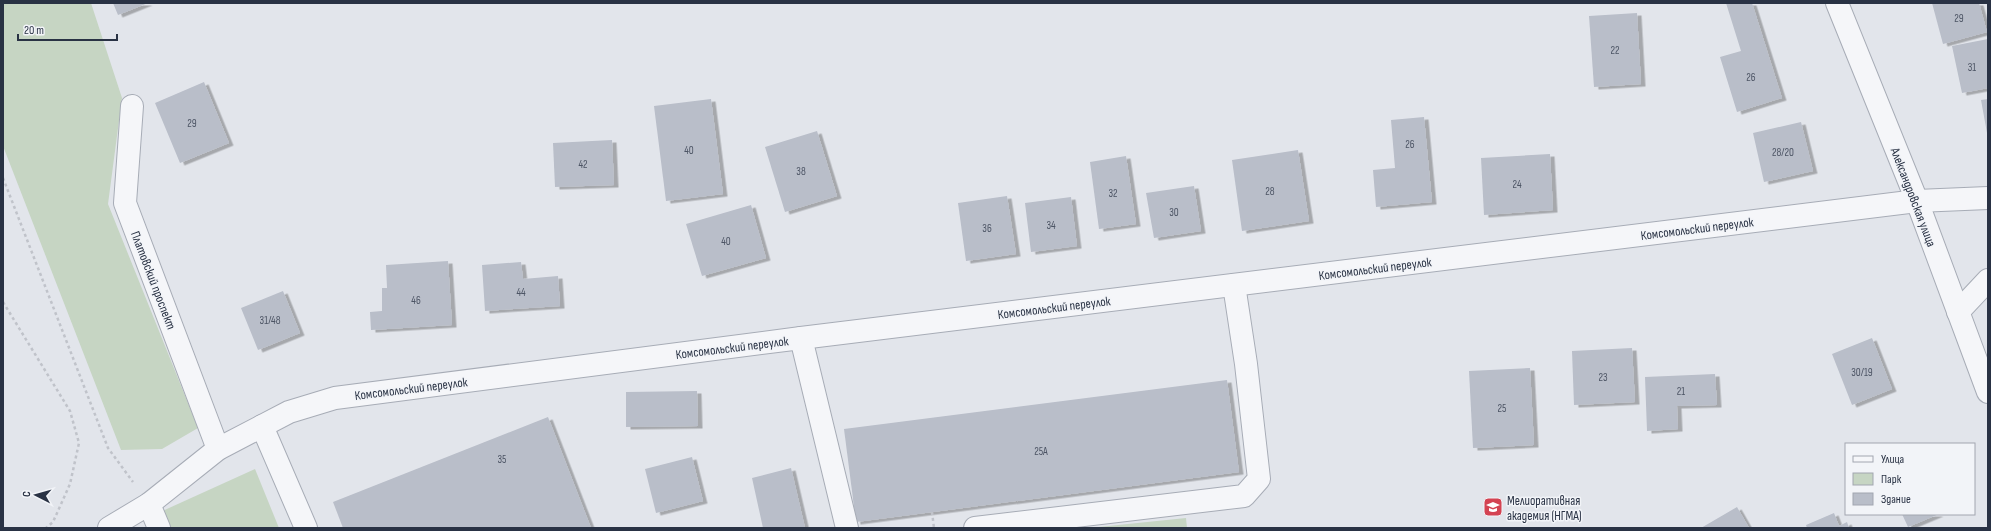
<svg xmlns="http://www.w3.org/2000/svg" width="1991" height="531" font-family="'Sofia Sans Condensed',sans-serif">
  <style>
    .green { fill: #c6d5c3 }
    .building { fill: #b9bec9; filter: url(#shadow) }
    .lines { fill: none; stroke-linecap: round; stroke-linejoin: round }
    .minor-casing { stroke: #a7acb6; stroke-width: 24 }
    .path { stroke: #c0c3ca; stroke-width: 2.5; stroke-dasharray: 3 3; stroke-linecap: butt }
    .minor { stroke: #f5f6f9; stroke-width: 22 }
    .labels { text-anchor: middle; stroke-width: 3; stroke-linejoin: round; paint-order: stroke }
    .number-label { font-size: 11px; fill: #4d5565 }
    .street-label { font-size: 13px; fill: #293244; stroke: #f2f4f8 }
    .poi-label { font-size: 13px; fill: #293244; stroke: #f2f4f8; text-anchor: start }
  </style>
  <defs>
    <filter id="shadow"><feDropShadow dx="4.5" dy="2.5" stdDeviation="0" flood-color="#0004"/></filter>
  </defs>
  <rect width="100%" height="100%" fill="#e2e5eb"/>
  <g class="green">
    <path d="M3 3H91L122 98 108 204 198 428 162 449 121 450 3 146Z"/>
    <path d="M255 469 279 528H164L158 513Z"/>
    <path d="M1186 518 1187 528H1089Z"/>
  </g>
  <g class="building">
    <path d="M113 3H148L118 15Z"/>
    <path d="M1726 3H1752L1782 98 1737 112 1720 57 1741 51Z"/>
    <path d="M1932 3H1979L1987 32 1943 44Z"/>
    <path d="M1637 13 1641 84 1594 87 1589 16Z"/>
    <path d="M1988 39V88L1962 93 1952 46Z"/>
    <path d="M204 82 229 143 180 163 155 103Z"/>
    <path d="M711 99 723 194 666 201 654 106Z"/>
    <path d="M1988 99V133H1987L1981 100Z"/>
    <path d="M1424 117 1432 202 1376 207 1373 170 1395 168 1391 120Z"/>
    <path d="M1801 122 1813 171 1764 182 1753 133Z"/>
    <path d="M817 131 837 196 785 212 765 147Z"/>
    <path d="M612 140 614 185 555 187 553 143Z"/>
    <path d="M1298 150 1309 221 1242 231 1232 160Z"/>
    <path d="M1550 154 1553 210 1484 215 1481 158Z"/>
    <path d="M1126 156 1136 224 1099 229 1090 162Z"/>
    <path d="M1194 186 1201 231 1154 238 1146 193Z"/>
    <path d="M1007 196 1016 254 966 261 958 203Z"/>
    <path d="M1071 197 1077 246 1031 252 1025 203Z"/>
    <path d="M751 205 766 258 702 276 686 224Z"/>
    <path d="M448 261 452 325 371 330 370 312 382 311V288H387L386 265Z"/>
    <path d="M521 262 523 279 558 276 560 306 485 311 482 265Z"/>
    <path d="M283 291 300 333 258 350 241 308Z"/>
    <path d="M1872 338 1892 389 1852 405 1832 354Z"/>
    <path d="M1632 348 1635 402 1574 405 1572 351Z"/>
    <path d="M1530 368 1534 445 1473 448 1469 371Z"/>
    <path d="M1715 374 1717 405 1677 406 1678 429 1647 431 1645 377Z"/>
    <path d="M1227 380 1239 472 856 522 844 429Z"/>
    <path d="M697 391 698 426 626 427V392Z"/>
    <path d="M548 417 591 528H343L333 502Z"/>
    <path d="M692 457 703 501 656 513 645 469Z"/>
    <path d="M791 468 805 528H763L752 478Z"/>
    <path d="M1737 507 1749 528H1701Z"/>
    <path d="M1834 513 1839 526 1847 522 1849 528H1807L1806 525Z"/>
    <path d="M1902 514H1939L1908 527Z"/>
  </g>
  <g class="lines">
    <g class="minor-casing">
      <g id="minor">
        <path d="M1837 3 1917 201 1988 392"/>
        <path d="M132 106 125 203 218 449"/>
        <path d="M1958 312 1988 280"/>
        <path d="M801 338 847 528"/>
        <path d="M262 426 306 528"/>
        <path d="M149 504 159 528"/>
        <path d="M109 528 149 504 218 449 289 412 335 398 801 338 1917 201 1988 198"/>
        <path d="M975 528 1244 496 1259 479 1246 364 1234 285"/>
      </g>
    </g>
    <g class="path">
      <path d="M3 178 108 448 133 482"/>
      <path d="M3 302 70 411 79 443 70 484 53 522 46 528"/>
      <path d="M932 512 934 528"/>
    </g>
    <use href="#minor" class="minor"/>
  </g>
  <defs>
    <g id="university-square" transform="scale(1)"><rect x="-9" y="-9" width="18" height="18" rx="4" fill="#d44352" stroke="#f2f4f8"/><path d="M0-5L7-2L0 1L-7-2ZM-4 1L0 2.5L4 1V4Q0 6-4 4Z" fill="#fff"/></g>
  </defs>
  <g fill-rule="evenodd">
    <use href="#university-square" x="1493" y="507"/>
  </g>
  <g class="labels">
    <g class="number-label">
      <text x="1959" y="22">29</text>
      <text x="1615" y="54">22</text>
      <text x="1972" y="71">31</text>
      <text x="1751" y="81">26</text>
      <text x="192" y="127">29</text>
      <text x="1410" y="148">26</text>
      <text x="689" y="154">40</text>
      <text x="1783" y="156">28/20</text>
      <text x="583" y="168">42</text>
      <text x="801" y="175">38</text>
      <text x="1517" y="188">24</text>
      <text x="1270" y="195">28</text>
      <text x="1113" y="197">32</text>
      <text x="1174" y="216">30</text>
      <text x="1051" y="229">34</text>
      <text x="987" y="232">36</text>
      <text x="726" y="245">40</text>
      <text x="521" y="296">44</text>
      <text x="416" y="304">46</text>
      <text x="270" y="324">31/48</text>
      <text x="1862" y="376">30/19</text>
      <text x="1603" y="381">23</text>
      <text x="1681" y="395">21</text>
      <text x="1502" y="412">25</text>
      <text x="1041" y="455">25А</text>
      <text x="502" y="463">35</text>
    </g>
    <g class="street-label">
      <text transform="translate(1914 197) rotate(69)" y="5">Александровская улица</text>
      <text transform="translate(1697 228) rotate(-7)" y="5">Комсомольский переулок</text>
      <text transform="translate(1375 268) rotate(-7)" y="5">Комсомольский переулок</text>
      <text transform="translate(154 280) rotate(69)" y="5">Платовский проспект</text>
      <text transform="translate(1054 307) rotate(-7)" y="5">Комсомольский переулок</text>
      <text transform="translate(732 347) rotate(-7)" y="5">Комсомольский переулок</text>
      <text transform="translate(411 388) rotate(-7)" y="5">Комсомольский переулок</text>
    </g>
    <g class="poi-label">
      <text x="1507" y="505">Мелиоративная<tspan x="1507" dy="15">академия (НГМА)</tspan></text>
    </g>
  </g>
  <rect width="1991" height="531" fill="none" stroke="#293244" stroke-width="8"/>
  <rect x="1845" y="443" width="130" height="72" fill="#f2f4f8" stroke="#a2a6b0"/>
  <rect x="1853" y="456" width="20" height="6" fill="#f5f6f9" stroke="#a2a6b0"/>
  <text x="1881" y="463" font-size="12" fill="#293244">Улица</text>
  <rect x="1853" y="473" width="20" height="12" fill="#c6d5c3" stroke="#a2a6b0"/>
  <text x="1881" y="483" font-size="12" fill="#293244">Парк</text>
  <rect x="1853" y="493" width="20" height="12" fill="#b9bec9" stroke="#a2a6b0"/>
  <text x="1881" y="503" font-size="12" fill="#293244">Здание</text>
  <g transform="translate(36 495) rotate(276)" stroke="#f2f4f8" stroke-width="3" paint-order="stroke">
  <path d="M0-3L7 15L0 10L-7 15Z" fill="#293244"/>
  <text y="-6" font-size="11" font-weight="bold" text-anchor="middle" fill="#293244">С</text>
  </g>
  <path d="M18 34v6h99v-6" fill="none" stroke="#293244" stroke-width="2"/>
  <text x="24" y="34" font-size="12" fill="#293244" stroke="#f2f4f8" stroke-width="3" paint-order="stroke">20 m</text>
</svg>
